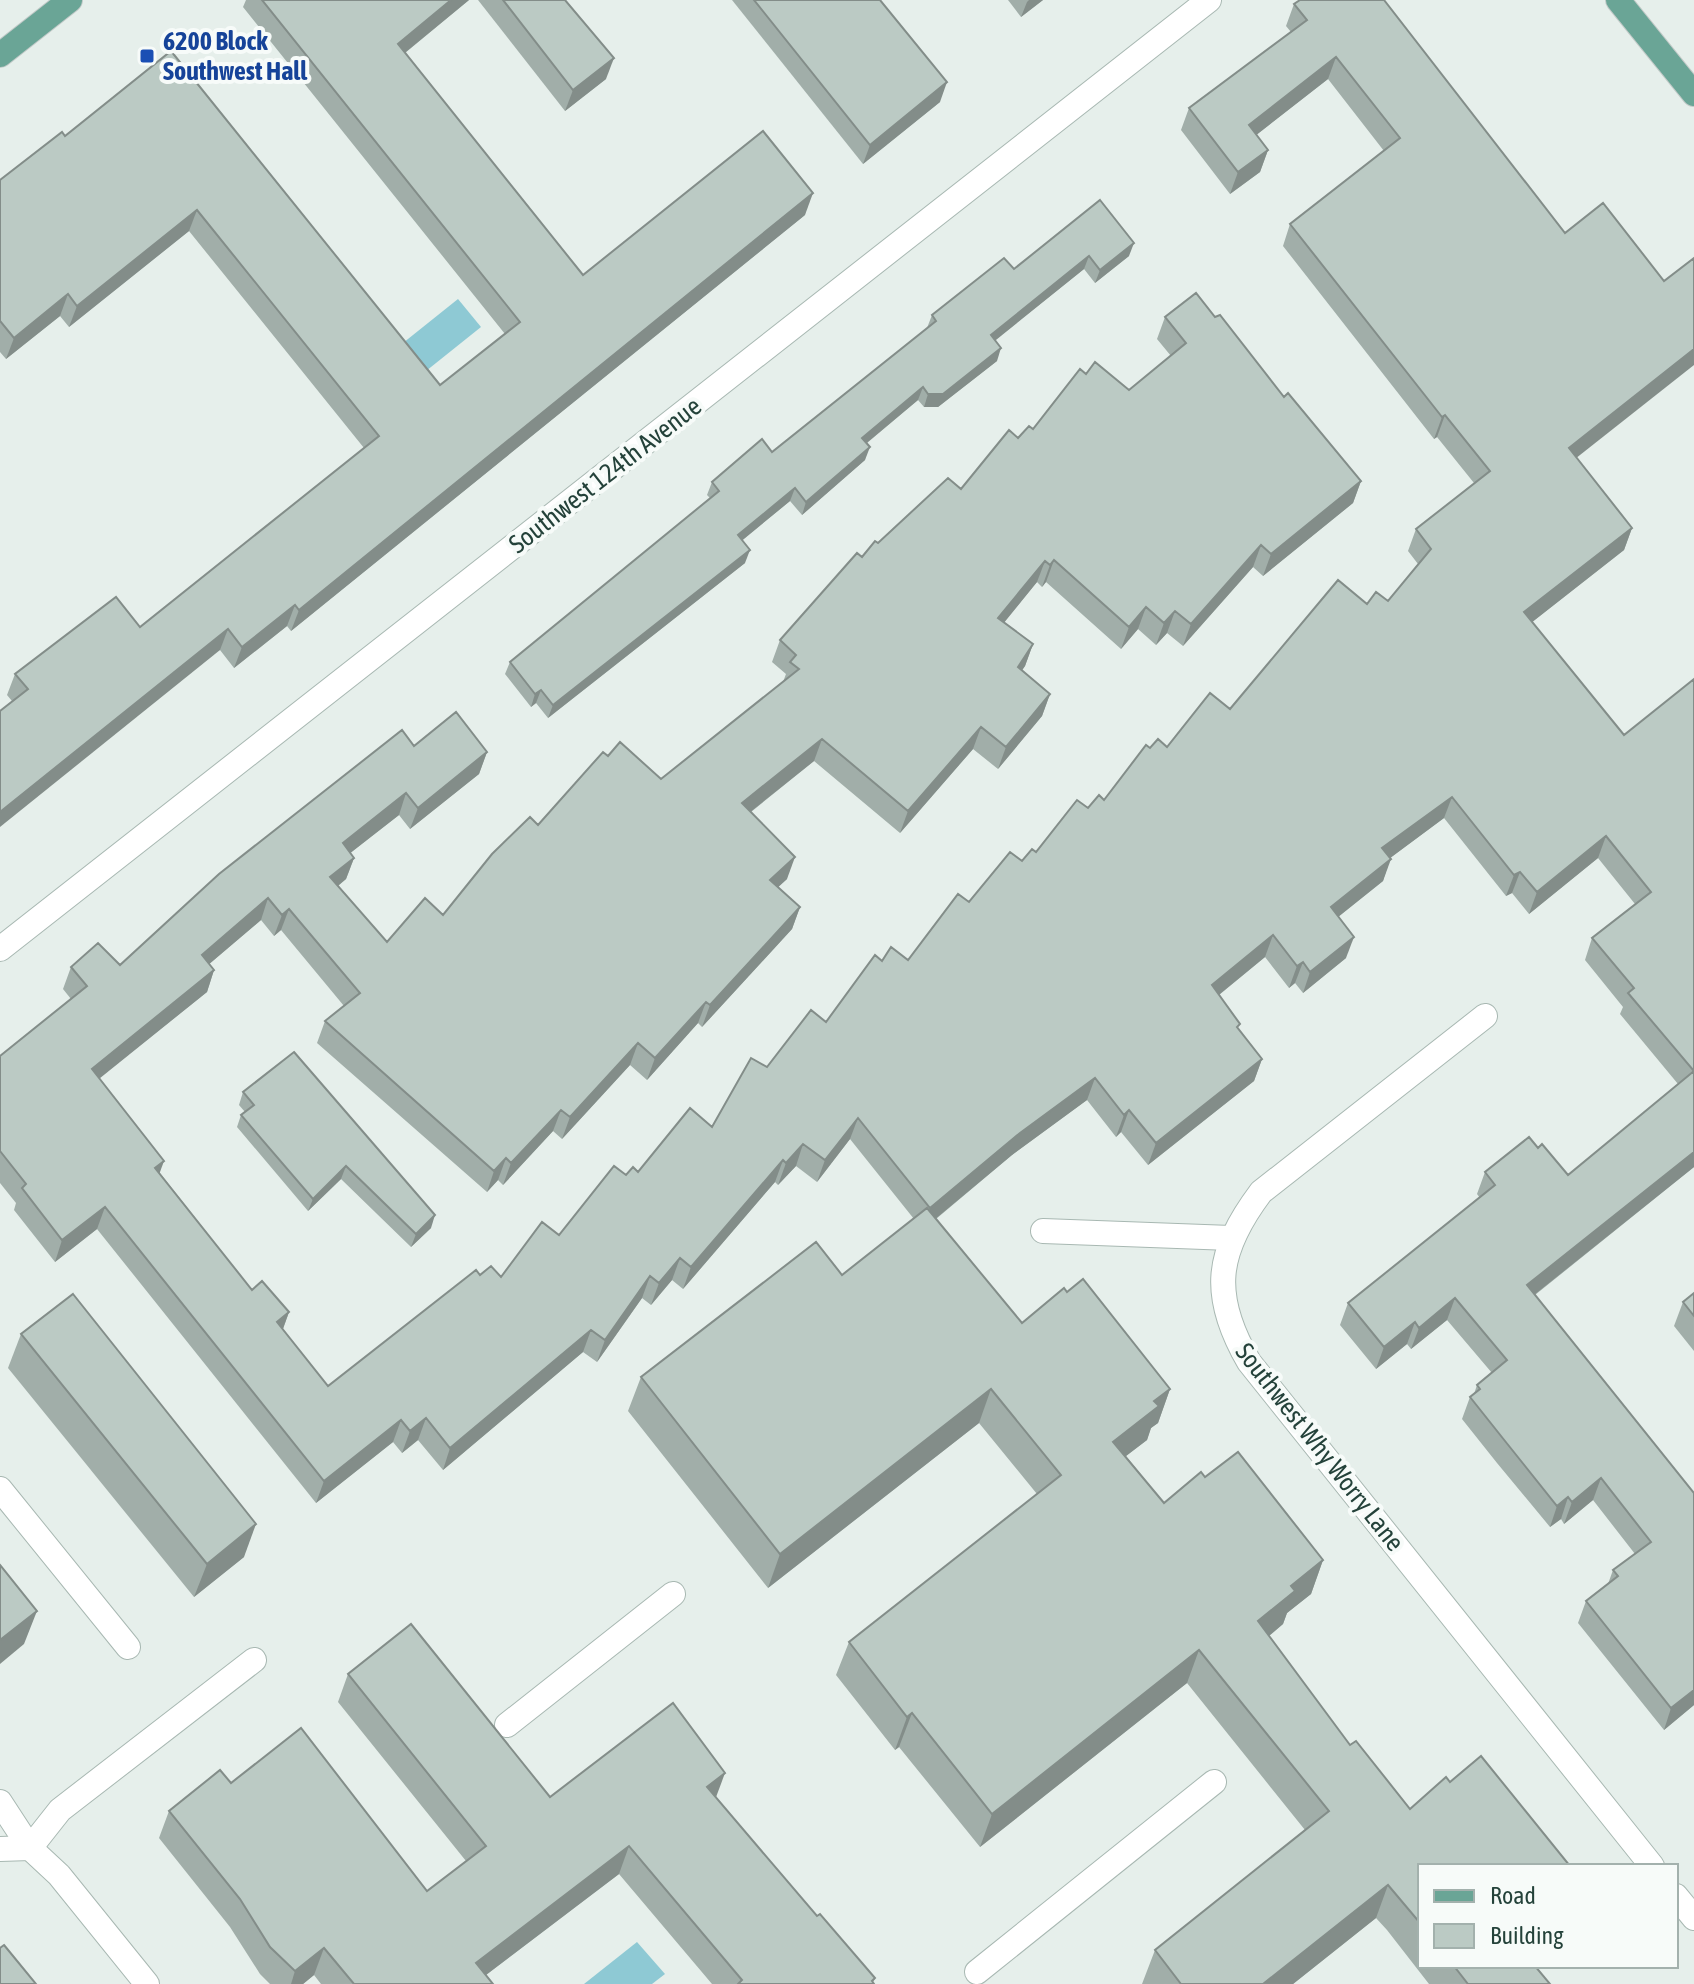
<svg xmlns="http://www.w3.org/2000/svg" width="1694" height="1984" font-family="'Asap Condensed',sans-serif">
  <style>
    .water { fill: #8ec9d4 }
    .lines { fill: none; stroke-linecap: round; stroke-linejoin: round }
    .minor-casing { stroke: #a8b8b2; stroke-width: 26 }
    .major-casing { stroke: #c2cac8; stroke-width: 26 }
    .minor { stroke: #fff; stroke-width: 24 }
    .major { stroke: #6aa596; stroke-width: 24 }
    .wall { fill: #a1aea9 }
    .shaded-wall { fill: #838d89 }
    .building { fill: #bbcac4; stroke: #838d89; stroke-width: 2 }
    .transit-dot { fill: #1a4fb4; stroke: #f7fbf9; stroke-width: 3 }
    .labels { text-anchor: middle; stroke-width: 8; stroke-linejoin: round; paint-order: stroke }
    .transit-label { font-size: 26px; font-weight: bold; fill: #164399; stroke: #f7fbf9; text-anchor: start }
    .street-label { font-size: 26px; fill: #24423a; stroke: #f7fbf9 }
  </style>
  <rect width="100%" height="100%" fill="#e6efeb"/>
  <g class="water">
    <path d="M458 299 481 327 421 375 398 347Z"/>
    <path d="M637 1942 665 1974 652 1984H584Z"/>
  </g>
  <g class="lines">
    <g class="minor-casing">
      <g id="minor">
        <path d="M0 949 1209 0"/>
        <path d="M1485 1016 1261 1192C1216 1252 1210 1295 1249 1362L1652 1866"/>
        <path d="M1043 1231 1231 1238"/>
        <path d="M0 1489 128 1647"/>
        <path d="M507 1725 673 1594"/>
        <path d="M0 1802 30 1848 59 1875 147 1984"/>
        <path d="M30 1848 60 1810 254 1660"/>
        <path d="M0 1849 30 1848"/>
        <path d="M1676 1896 1694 1918"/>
        <path d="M977 1972 1214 1782"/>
      </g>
    </g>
    <g class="major-casing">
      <g id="major">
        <path d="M1618 0 1694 94"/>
        <path d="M0 55 70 0"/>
      </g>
    </g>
    <use href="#minor" class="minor"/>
    <use href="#major" class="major"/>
  </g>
  <g class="wall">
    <path d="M246 0H469L405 53 583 275 805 215 291 631 287 626 234 668 220 650 12 701 7 695 15 674 140 627 364 448 189 231 69 327 60 316 6 359 0 352V180L65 136 171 51 440 385 505 334 243 7Z"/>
    <path d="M478 0H565L606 79 565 111Z"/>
    <path d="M732 0H880L940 102 863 164Z"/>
    <path d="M1008 0H1043L1021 17Z"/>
    <path d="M1384 0 1576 458 1632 528 1624 550 1532 622 1624 735 1694 679V1167L1535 1295 1694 1493V1705L1664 1730 1578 1623 1586 1601 1608 1584 1613 1570 1635 1554 1593 1500 1564 1524 1561 1519 1550 1527 1497 1463 1462 1419 1470 1397 1474 1394 1477 1385 1492 1373 1447 1320 1411 1349 1407 1344 1376 1369 1340 1325 1348 1303 1480 1198 1477 1194 1485 1172 1538 1148 1568 1175 1678 1084 1620 1014 1623 1007 1585 960 1592 938 1635 904 1598 858 1529 914 1512 893 1506 896 1444 818 1390 858 1383 881 1338 917 1346 958 1303 993 1295 983 1289 988 1265 957 1219 995 1238 1029 1262 1059 1254 1081 1148 1165 1121 1132 1116 1137 1087 1100 1012 1155 936 1219 1022 1323 1067 1292 1170 1389 1158 1423 1151 1428 1147 1440 1126 1456 1164 1503 1205 1477 1323 1560 1311 1594 1287 1613 1283 1624 1269 1636 1420 1866V1966H1535L1550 1984H1429L1387 1930 1376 1918 1293 1984H1142L1155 1950 1305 1830 1187 1683 980 1847 899 1747 895 1750 836 1675 849 1642 1037 1494 979 1423 768 1588 628 1411 641 1377 842 1275 914 1219 850 1139 817 1182 796 1166 778 1185 775 1182 683 1289 672 1280 651 1305 642 1298 597 1362 583 1352 443 1470 418 1440 402 1453 393 1442 316 1503 97 1229 55 1262 14 1210 16 1203 0 1183V1056L71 999 63 989 71 967 120 965 414 746 487 752 479 774 410 829 399 815 350 853 354 858 346 879 338 886 387 942 443 915 538 825 608 756 661 779 783 682 786 674 772 662 780 640 862 557 878 543 961 489 1018 438 1033 429 1086 374 1129 390 1171 356 1157 339 1165 317 1284 397 1361 481 1353 503 1263 576 1253 567 1183 646 1167 633 1156 645 1138 629 1121 649 1046 582 1042 587 1037 582 1004 622 1033 644 1025 666 1022 670 1050 694 1042 716 998 769 973 749 900 833 814 761 751 812 787 879 778 887 800 907 792 929 702 1027 698 1023 647 1080 630 1065 562 1139 553 1131 503 1185 498 1180 487 1192 317 1043 325 1021 344 1006 281 930 274 936 261 920 209 964 214 970 207 992 99 1078 160 1173 252 1290 289 1312 283 1329 328 1386 480 1275 501 1277 559 1235 626 1175 638 1172 712 1127 767 1067 826 1022 882 961 908 960 969 902 1022 861 1036 852 1088 808 1104 800 1150 748 1167 747 1230 709 1367 604 1388 601 1418 564 1408 551 1416 529 1474 483 1437 437 1434 439 1283 246 1290 224 1384 151 1328 79 1256 135 1268 150 1260 172 1230 194 1181 130 1189 108 1291 32 1286 26 1294 4Z"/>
    <path d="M1100 200 1129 256 1095 283 1084 269 995 340 997 361 938 407H924L918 400 867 443 865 460 802 515 790 501 742 540 745 563 548 718 536 703 531 707 505 674 510 662 710 498 707 495 712 482 772 452 927 328 932 315 1014 269Z"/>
    <path d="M243 1092 431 1228 411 1247 341 1179 308 1211 237 1127 241 1115 245 1112 239 1105Z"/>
    <path d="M1694 1293V1351L1674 1326 1683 1302Z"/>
    <path d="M21 1334 244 1557 194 1597 8 1368Z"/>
    <path d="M348 1674 550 1797 716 1798 817 1916 875 1978 873 1982 875 1984H712L619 1874 486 1975 493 1984H321L314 1975 303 1984H270L260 1974 230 1927 159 1838 169 1811 231 1783 427 1891 466 1861 338 1702Z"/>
  </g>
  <g class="shaded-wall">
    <path d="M451 0H469L390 65 398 44Z"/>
    <path d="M1029 0H1043L1021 17 1027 2Z"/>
    <path d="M1336 57 1328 79 1241 147 1249 125Z"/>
    <path d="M614 58 606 79 565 111 573 90Z"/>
    <path d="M947 82 940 102 863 164 870 145Z"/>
    <path d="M1268 150 1260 172 1230 194 1238 172Z"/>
    <path d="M813 193 805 215 291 631 299 610Z"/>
    <path d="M197 210 189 231 69 327 77 306Z"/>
    <path d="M1134 243 1129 256 1095 283 1100 270Z"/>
    <path d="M1089 256 1084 269 986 348 991 335Z"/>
    <path d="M68 294 60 316 6 359 14 338Z"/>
    <path d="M1001 348 997 361 938 407H924L928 394Z"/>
    <path d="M1694 349V365L1561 470 1569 448Z"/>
    <path d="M923 387 918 400 857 451 862 438Z"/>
    <path d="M1445 415 1437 437 1434 439 1442 417Z"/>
    <path d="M870 447 865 460 802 515 806 502Z"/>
    <path d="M1361 481 1353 503 1263 576 1271 554Z"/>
    <path d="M795 488 790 501 733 548 738 535Z"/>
    <path d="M1632 528 1624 550 1517 634 1524 612Z"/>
    <path d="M1261 545 1253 567 1183 646 1191 624Z"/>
    <path d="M750 550 745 563 548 718 553 705Z"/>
    <path d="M1054 560 1046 582 1042 587 1050 565Z"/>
    <path d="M1045 561 1037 582 990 640 998 618Z"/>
    <path d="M295 605 287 626 234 668 242 647Z"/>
    <path d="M1146 607 1138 629 1121 649 1129 627Z"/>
    <path d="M1175 611 1167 633 1156 645 1164 623Z"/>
    <path d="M228 629 220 650 0 827V812Z"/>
    <path d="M1033 644 1025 666 1010 688 1018 667Z"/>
    <path d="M541 690 536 703 531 707 535 694Z"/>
    <path d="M1050 694 1042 716 998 769 1006 747Z"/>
    <path d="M981 727 973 749 900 833 908 811Z"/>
    <path d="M822 739 814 761 734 825 742 803Z"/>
    <path d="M487 752 479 774 410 829 418 808Z"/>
    <path d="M406 793 399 815 335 865 343 843Z"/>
    <path d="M1452 797 1444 818 1374 870 1382 848Z"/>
    <path d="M1606 836 1598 858 1529 914 1537 892Z"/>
    <path d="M795 857 787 879 762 902 770 880Z"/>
    <path d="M354 858 346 879 322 899 330 877Z"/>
    <path d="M1391 859 1383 881 1323 929 1331 907Z"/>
    <path d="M1520 872 1512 893 1506 896 1514 875Z"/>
    <path d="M268 898 261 920 194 977 202 955Z"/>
    <path d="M800 907 792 929 702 1027 710 1005Z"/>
    <path d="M289 909 281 930 274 936 282 915Z"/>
    <path d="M1273 935 1265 957 1204 1007 1212 985Z"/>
    <path d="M1354 937 1346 958 1303 993 1310 972Z"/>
    <path d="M1303 962 1295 983 1289 988 1297 966Z"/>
    <path d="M214 970 207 992 84 1091 92 1069Z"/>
    <path d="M706 1002 698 1023 647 1080 655 1058Z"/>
    <path d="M638 1043 630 1065 562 1139 570 1117Z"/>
    <path d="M1262 1059 1254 1081 1148 1165 1156 1143Z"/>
    <path d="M1095 1078 1087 1100 1012 1155 922 1230 930 1208 1020 1133Z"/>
    <path d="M561 1110 553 1131 503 1185 511 1163Z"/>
    <path d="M1129 1110 1121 1132 1116 1137 1124 1115Z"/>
    <path d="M858 1118 850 1139 817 1182 825 1160Z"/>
    <path d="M803 1144 796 1166 778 1185 786 1163Z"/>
    <path d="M1694 1152V1167L1519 1307 1527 1285Z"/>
    <path d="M506 1158 498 1180 487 1192 494 1171Z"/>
    <path d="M783 1160 775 1182 683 1289 691 1267Z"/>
    <path d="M164 1161 156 1183 155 1168Z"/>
    <path d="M346 1166 341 1179 308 1211 313 1199Z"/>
    <path d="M105 1207 97 1229 55 1262 62 1240Z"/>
    <path d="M435 1215 431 1228 411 1247 416 1234Z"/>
    <path d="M680 1258 672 1280 651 1305 659 1283Z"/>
    <path d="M650 1276 642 1298 597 1362 605 1340Z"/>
    <path d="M1455 1298 1447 1320 1411 1349 1419 1328Z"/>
    <path d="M289 1312 281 1334 277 1322Z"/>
    <path d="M1415 1322 1407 1344 1376 1369 1384 1347Z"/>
    <path d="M591 1330 583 1352 443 1470 450 1448Z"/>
    <path d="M991 1389 979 1423 768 1588 780 1554Z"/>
    <path d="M1170 1389 1158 1423 1151 1428 1147 1440 1101 1475 1113 1442 1154 1401Z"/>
    <path d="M426 1418 418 1440 402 1453 410 1431Z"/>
    <path d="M401 1420 393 1442 316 1503 324 1481Z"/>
    <path d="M1601 1478 1593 1500 1564 1524 1572 1502Z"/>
    <path d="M1568 1497 1561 1519 1550 1527 1557 1506Z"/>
    <path d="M256 1524 244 1557 194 1597 207 1564Z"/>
    <path d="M1323 1560 1311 1594 1287 1613 1283 1624 1246 1655 1258 1621 1291 1586Z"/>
    <path d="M37 1611 24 1644 0 1664V1640Z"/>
    <path d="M1199 1650 1187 1683 980 1847 992 1814Z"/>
    <path d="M1694 1690V1705L1664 1730 1671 1708Z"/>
    <path d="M912 1713 899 1747 895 1750 907 1717Z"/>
    <path d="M725 1773 715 1800 707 1787Z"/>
    <path d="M629 1846 619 1874 474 1984 476 1963Z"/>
    <path d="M1388 1885 1376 1918 1293 1984H1263Z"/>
    <path d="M324 1948 314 1975 303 1984H291L295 1971Z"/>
  </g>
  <g class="building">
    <path d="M262 0H451L398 44 583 275 763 131 813 193 299 610 295 605 242 647 228 629 0 812V711L28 689 15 674 116 597 140 627 379 436 197 210 77 306 68 294 14 338 0 321V180L62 132 65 136 171 51 440 385 520 322Z"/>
    <path d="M503 0H565L614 58 573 90Z"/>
    <path d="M754 0H880L947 82 870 145Z"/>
    <path d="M1300 0H1384L1565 233 1603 203 1664 281 1694 258V349L1569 448 1632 528 1524 612 1624 735 1694 679V1152L1527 1285 1694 1493V1690L1671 1708 1586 1601 1618 1576 1613 1570 1651 1542 1601 1478 1572 1502 1568 1497 1557 1506 1505 1441 1470 1397 1480 1389 1477 1385 1507 1360 1455 1298 1419 1328 1415 1322 1384 1347 1348 1303 1495 1185 1485 1172 1529 1137 1538 1148 1542 1144 1568 1175 1694 1071 1628 993 1634 988 1592 938 1651 892 1606 836 1537 892 1520 872 1514 875 1452 797 1382 848 1391 859 1331 907 1354 937 1310 972 1303 962 1297 966 1273 935 1212 985 1240 1024 1237 1027 1262 1059 1156 1143 1129 1110 1124 1115 1095 1078 1020 1133 930 1208 858 1118 825 1160 803 1144 786 1163 783 1160 691 1267 680 1258 659 1283 650 1276 605 1340 591 1330 450 1448 426 1418 410 1431 401 1420 324 1481 105 1207 62 1240 22 1188 26 1184 0 1151V1056L87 986 71 967 98 943 120 965 219 874 402 730 414 746 456 712 487 752 418 808 406 793 343 843 354 858 330 877 387 942 425 898 443 915 492 854 530 817 538 825 603 752 608 756 620 742 661 779 799 669 790 662 796 655 780 640 857 553 862 557 875 541 878 543 948 478 961 489 1009 430 1018 438 1029 426 1033 429 1080 369 1086 374 1095 362 1129 390 1186 343 1165 317 1196 293 1215 317 1220 315 1284 397 1288 393 1361 481 1271 554 1261 545 1191 624 1175 611 1164 623 1146 607 1129 627 1054 560 1050 565 1045 561 998 618 1033 644 1018 667 1050 694 1006 747 981 727 908 811 822 739 742 803 795 857 770 880 800 907 710 1005 706 1002 655 1058 638 1043 570 1117 561 1110 511 1163 506 1158 494 1171 325 1021 360 993 289 909 282 915 268 898 202 955 214 970 92 1069 164 1161 155 1168 252 1290 262 1281 289 1312 277 1322 328 1386 476 1270 480 1275 491 1266 501 1277 542 1222 559 1235 614 1166 626 1175 633 1167 638 1172 690 1108 712 1127 751 1058 767 1067 811 1010 826 1022 875 955 882 961 891 947 908 960 958 894 969 902 1010 852 1022 861 1032 849 1036 852 1077 800 1088 808 1099 795 1104 800 1146 745 1150 748 1158 739 1167 747 1210 693 1230 709 1338 580 1367 604 1376 592 1388 601 1431 549 1416 529 1490 471 1445 415 1442 417 1290 224 1400 138 1336 57 1249 125 1268 150 1238 172 1189 108 1307 20 1294 4Z"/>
    <path d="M1100 200 1134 243 1100 270 1089 256 991 335 1001 348 943 394H928L923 387 862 438 870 447 806 502 795 488 738 535 750 550 553 705 541 690 535 694 510 662 719 491 712 482 762 439 772 452 936 321 932 315 1004 258 1014 269Z"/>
    <path d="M294 1052 435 1215 416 1234 346 1166 313 1199 241 1115 254 1105 243 1092Z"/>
    <path d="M927 1208 1022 1323 1064 1288 1067 1292 1083 1279 1170 1389 1154 1401 1159 1406 1113 1442 1164 1503 1201 1472 1205 1477 1238 1452 1323 1560 1291 1586 1295 1591 1258 1621 1350 1745 1356 1741 1410 1809 1446 1777 1450 1782 1481 1756 1570 1866H1420V1923L1388 1885 1263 1984H1181L1155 1950 1329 1811 1199 1650 992 1814 912 1713 907 1717 849 1642 1061 1475 991 1389 780 1554 641 1377 816 1242 842 1275Z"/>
    <path d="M1694 1293V1316L1683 1302Z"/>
    <path d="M73 1294 256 1524 207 1564 21 1334Z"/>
    <path d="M0 1565 37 1611 0 1640Z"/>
    <path d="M411 1624 550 1797 673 1703 725 1773 707 1787 817 1916 820 1914 875 1978 872 1981 874 1984H738L742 1980 629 1846 476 1963 493 1984H354L324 1948 295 1971 270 1947 240 1899 169 1811 220 1770 231 1783 301 1728 427 1891 486 1846 348 1674Z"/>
    <path d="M4 1945 36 1984H0V1948Z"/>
    <path d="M1454 1966H1535L1550 1984H1468Z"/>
  </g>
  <rect class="transit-dot" x="139" y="48" width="16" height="16" rx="4"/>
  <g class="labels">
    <g class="transit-label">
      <text x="163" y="50">6200 Block<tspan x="163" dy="30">Southwest Hall</tspan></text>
    </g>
    <g class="street-label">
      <text transform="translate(605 475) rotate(-38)" y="9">Southwest 124th Avenue</text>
      <text transform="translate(1320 1447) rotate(52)" y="9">Southwest Why Worry Lane</text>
    </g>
  </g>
  <rect x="1418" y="1864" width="260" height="104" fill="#f7fbf9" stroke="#a3b1ad" stroke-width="2"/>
  <rect x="1434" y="1890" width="40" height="12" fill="#6aa596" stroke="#a3b1ad" stroke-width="2"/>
  <text x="1490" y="1904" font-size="24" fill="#24423a">Road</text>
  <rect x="1434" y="1924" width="40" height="24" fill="#bbcac4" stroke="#a3b1ad" stroke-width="2"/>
  <text x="1490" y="1944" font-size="24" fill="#24423a">Building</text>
</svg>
